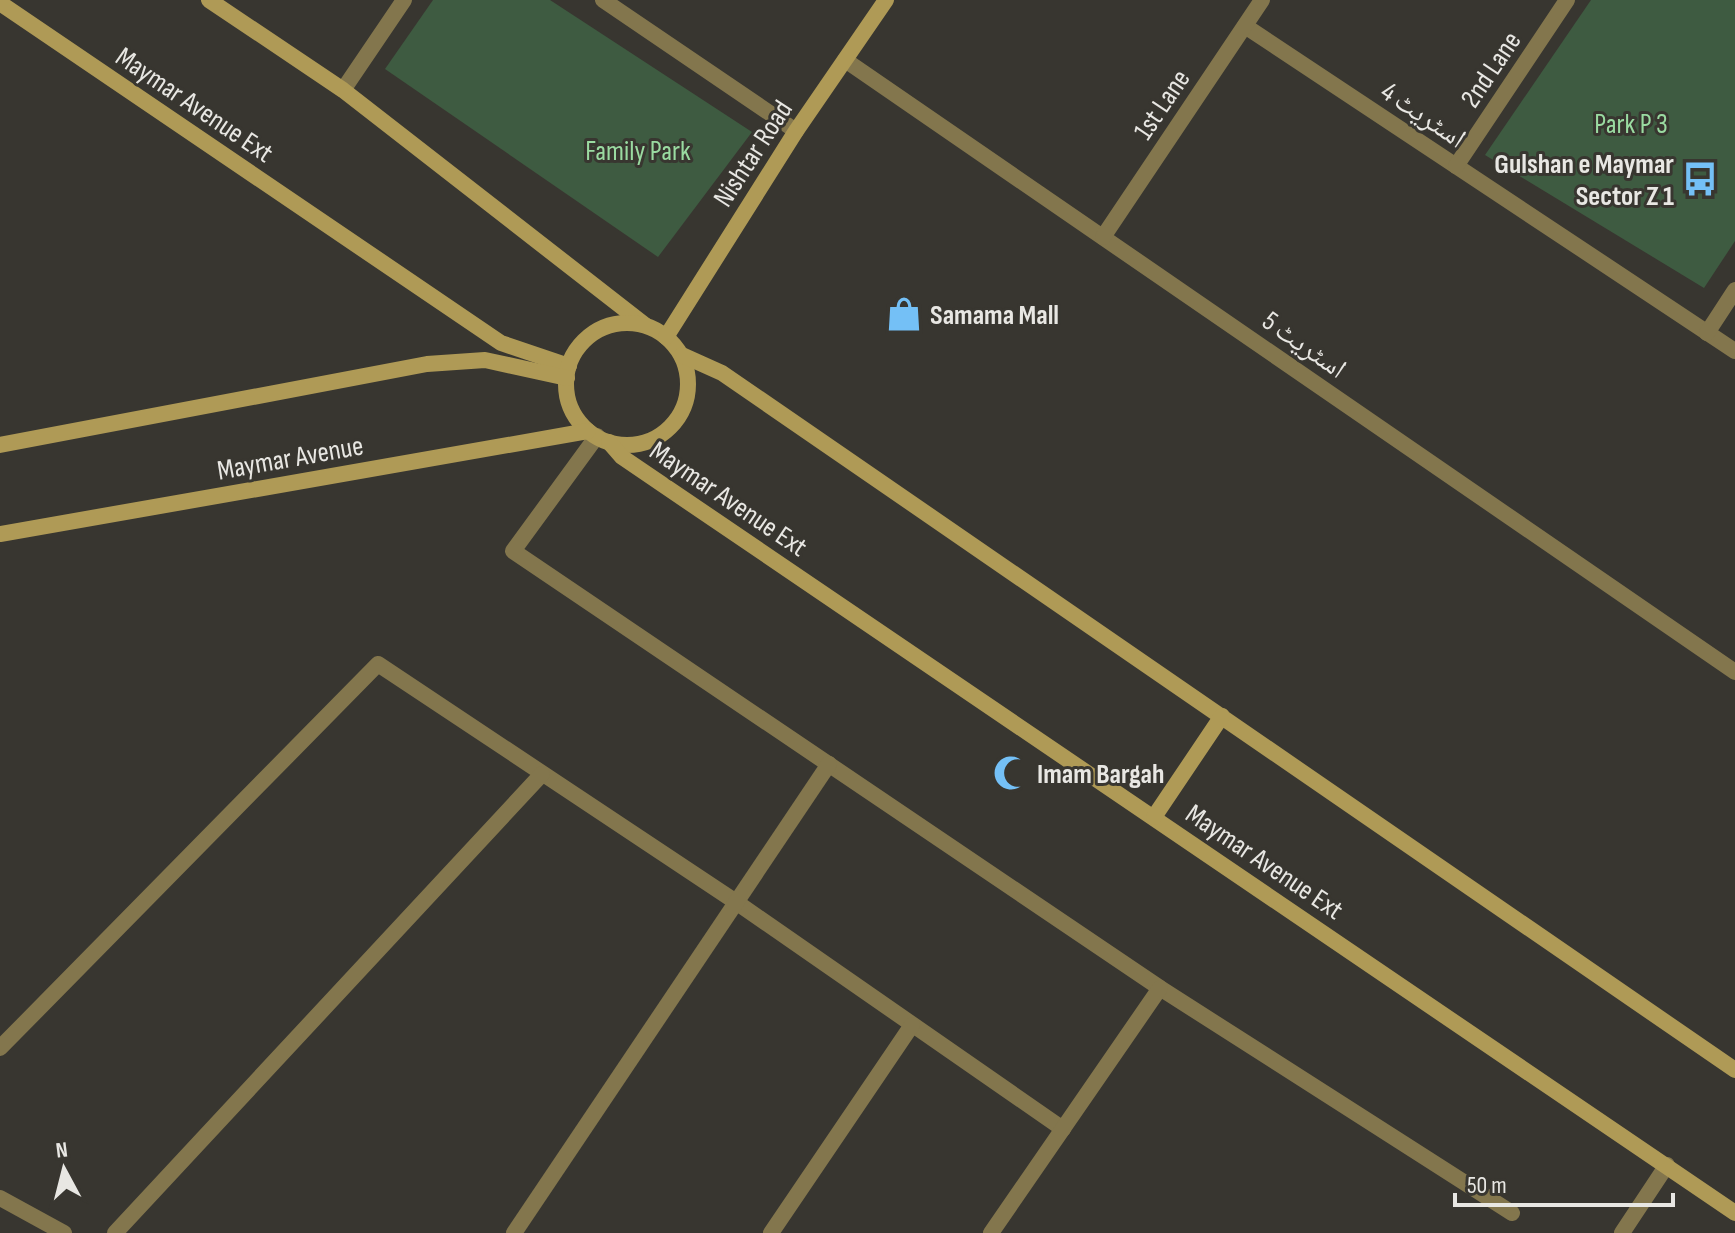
<svg xmlns="http://www.w3.org/2000/svg" width="1735" height="1233" font-family="'Sofia Sans Condensed','Noto Naskh Arabic',sans-serif">
  <style>
    .green { fill: #3e5b41 }
    .lines { fill: none; stroke-linecap: round; stroke-linejoin: round }
    .street { stroke: #83764d; stroke-width: 16 }
    .secondary { stroke: #af9a56; stroke-width: 16 }
    .labels { text-anchor: middle; stroke-width: 6; stroke-linejoin: round; paint-order: stroke }
    .street-label { font-size: 28px; fill: #e8e7e3; stroke: #383630 }
    .park-label { font-size: 28px; fill: #9adba1; stroke: #383630 }
    .poi-label { font-size: 28px; font-weight: bold; fill: #e8e7e3; stroke: #383630; text-anchor: start }
  </style>
  <rect width="100%" height="100%" fill="#383630"/>
  <g class="green">
    <path d="M433 0H550L752 132 658 257 385 69Z"/>
    <path d="M1591 0H1735V241L1704 288 1485 155Z"/>
  </g>
  <g class="lines">
    <g class="street">
      <path d="M603 0 796 131"/>
      <path d="M1245 26 1735 351"/>
      <path d="M845 60 1735 672"/>
      <path d="M343 90 404 0"/>
      <path d="M1456 166 1567 0"/>
      <path d="M1103 237 1262 0"/>
      <path d="M1707 333 1735 290"/>
      <path d="M597 436 513 551 1160 988 1512 1213"/>
      <path d="M0 1048 378 664 736 902 1063 1129"/>
      <path d="M0 1198 64 1233"/>
      <path d="M115 1233 542 774"/>
      <path d="M514 1233 829 764"/>
      <path d="M771 1233 912 1025"/>
      <path d="M991 1233 1160 988"/>
      <path d="M1622 1233 1667 1165"/>
    </g>
    <g class="secondary">
      <path d="M209 0 343 90 645 325"/>
      <path d="M0 3 501 343 569 366"/>
      <circle cx="627" cy="384" r="61"/>
      <path d="M666 337 796 131 886 0"/>
      <path d="M682 355 722 373 1735 1070"/>
      <path d="M609 442 622 457 1735 1213"/>
      <path d="M0 445 427 364 485 360 567 378"/>
      <path d="M0 534 588 431"/>
      <path d="M1154 817 1222 716"/>
    </g>
  </g>
  <defs>
    <g id="bus-bare" transform="scale(2.76)"><path d="M-5-6H5V4H4V6H2V4H-2V6H-4V4H-5ZM-3.5-4V0h7V-4ZM-3.5 1.2v1.5H-2V1.2ZM2 1.2v1.5H3.5V1.2Z" fill="#74c0f6" stroke="#383630" stroke-width="2.5" paint-order="stroke"/></g>
    <g id="shop-bare" transform="scale(2.76)"><path d="M-5-2.5h2.3a2.7 3.5 0 0 1 5.4 0H5L5.5 6h-11ZM-1.5-2.5h3a1.5 2.3 0 0 0-3 0Z" fill="#74c0f6" stroke="#383630" stroke-width="2.5" paint-order="stroke"/></g>
    <g id="mosque-bare" transform="scale(2.76)"><path d="M3.5-4.9A6 6 0 1 0 3.5 4.9A5 5 0 1 1 3.5-4.9Z" fill="#74c0f6" stroke="#383630" stroke-width="2.5" paint-order="stroke"/></g>
  </defs>
  <g fill-rule="evenodd">
    <use href="#bus-bare" x="1700" y="179"/>
    <use href="#shop-bare" x="904" y="314"/>
    <use href="#mosque-bare" x="1011" y="773"/>
  </g>
  <g class="labels">
    <g class="street-label">
      <text transform="translate(1490 69) rotate(-56)" y="10">2nd Lane</text>
      <text transform="translate(195 104) rotate(34)" y="10">Maymar Avenue Ext</text>
      <text transform="translate(1161 104) rotate(-56)" y="10">1st Lane</text>
      <text transform="translate(1424 114) rotate(34)" y="10">اسٹریٹ 4</text>
      <text transform="translate(752 153) rotate(-57)" y="10">Nishtar Road</text>
      <text transform="translate(1305 344) rotate(35)" y="10">اسٹریٹ 5</text>
      <text transform="translate(290 457) rotate(-10)" y="10">Maymar Avenue</text>
      <text transform="translate(729 498) rotate(34)" y="10">Maymar Avenue Ext</text>
      <text transform="translate(1265 861) rotate(34)" y="10">Maymar Avenue Ext</text>
    </g>
    <g class="park-label">
      <text x="1631" y="133">Park P 3</text>
      <text x="638" y="160">Family Park</text>
    </g>
    <g class="poi-label">
      <text x="1674" y="173" text-anchor="end">Gulshan e Maymar<tspan x="1674" dy="32">Sector Z 1</tspan></text>
      <text x="930" y="324">Samama Mall</text>
      <text x="1037" y="783">Imam Bargah</text>
    </g>
  </g>
  <g transform="translate(64 1169) rotate(353)" stroke="#383630" stroke-width="6" paint-order="stroke">
  <path d="M0-6L14 30L0 20L-14 30Z" fill="#e8e7e3"/>
  <text y="-12" font-size="22" font-weight="bold" text-anchor="middle" fill="#e8e7e3">N</text>
  </g>
  <path d="M1455 1193v12h218v-12" fill="none" stroke="#e8e7e3" stroke-width="4"/>
  <text x="1467" y="1193" font-size="24" fill="#e8e7e3" stroke="#383630" stroke-width="6" paint-order="stroke">50 m</text>
</svg>
